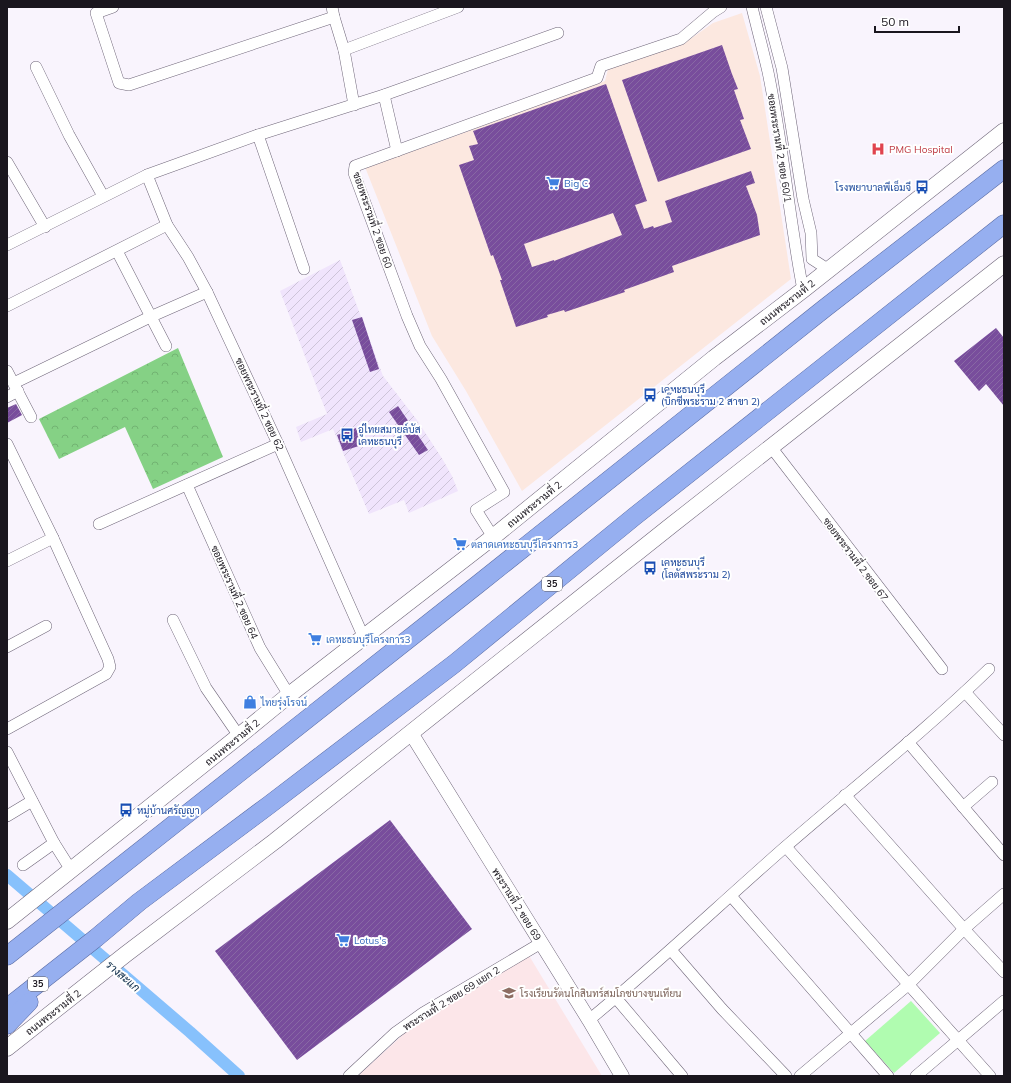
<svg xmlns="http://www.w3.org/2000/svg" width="1011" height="1083" font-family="Mulish,Sarabun,sans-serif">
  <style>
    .commercial { fill: #fce8e0 }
    .industrial { fill: url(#industrial-furrows) }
    .education { fill: #fce6e9 }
    .forest { fill: url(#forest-crowns) }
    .park { fill: #b0fcb0 }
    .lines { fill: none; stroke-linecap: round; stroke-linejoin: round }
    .canal { stroke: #87c1fc; stroke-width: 12 }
    .building { fill: url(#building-hatch); fill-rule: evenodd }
    .minor-casing { stroke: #6f6679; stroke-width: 12 }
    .tertiary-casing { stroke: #6f6679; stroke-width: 15 }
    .secondary-casing { stroke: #6f6679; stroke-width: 17 }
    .trunk-casing { stroke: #5a6ca4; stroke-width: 19 }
    .minor { stroke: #fff; stroke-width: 11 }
    .tertiary { stroke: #fff; stroke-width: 14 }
    .secondary { stroke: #fff; stroke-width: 16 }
    .trunk { stroke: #96aff0; stroke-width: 18 }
    .labels { text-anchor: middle; stroke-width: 4; stroke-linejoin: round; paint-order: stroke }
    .shield { fill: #fff; stroke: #5f5c62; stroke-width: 1 }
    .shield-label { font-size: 9px; font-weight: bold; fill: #1a161e }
    .street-label { font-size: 10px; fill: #1a161e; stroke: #fff }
    .health-label { font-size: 10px; fill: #be3a42; stroke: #fff; text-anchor: start }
    .shop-label { font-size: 10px; fill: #366cbe; stroke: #fff; text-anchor: start }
    .transit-label { font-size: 10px; fill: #164399; stroke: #fff; text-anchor: start }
    .education-label { font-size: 10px; fill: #785e54; stroke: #fff; text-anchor: start }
    .water-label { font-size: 11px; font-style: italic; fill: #0d2c48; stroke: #fff }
  </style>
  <defs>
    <pattern id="industrial-furrows" width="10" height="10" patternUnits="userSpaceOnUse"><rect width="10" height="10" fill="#f0e4fc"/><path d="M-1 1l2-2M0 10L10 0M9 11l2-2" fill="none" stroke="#cdc3d8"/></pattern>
    <pattern id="forest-crowns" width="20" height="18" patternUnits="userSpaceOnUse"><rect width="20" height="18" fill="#85d185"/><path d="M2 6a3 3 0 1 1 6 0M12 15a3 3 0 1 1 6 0" fill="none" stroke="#72b372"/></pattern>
    <pattern id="building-hatch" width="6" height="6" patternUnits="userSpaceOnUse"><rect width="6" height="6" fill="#784d9c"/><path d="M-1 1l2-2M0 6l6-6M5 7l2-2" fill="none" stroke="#8868a4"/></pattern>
  </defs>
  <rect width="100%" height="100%" fill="#f9f4fd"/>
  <path class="commercial" d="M742 13 760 76 791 279 522 491 466 391 432 336 365 167 436 143 605 81 608 69 686 42 713 23Z"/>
  <path class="industrial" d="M340 260 383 376 417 420 443 460 452 476 458 491 409 513 404 500 369 514 333 429 301 442 296 427 327 414 280 291Z"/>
  <path class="education" d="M528 954 602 1076H358L406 1032Z"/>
  <path class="forest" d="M178 348 223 457 153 489 125 427 59 459 39 419Z"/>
  <path class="park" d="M911 1001 940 1033 894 1073 865 1041Z"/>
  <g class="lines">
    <path class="canal" d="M7 875 190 1032 239 1076"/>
  </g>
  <g class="building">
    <path d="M722 45 732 74 738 89 734 90 744 119 740 120 751 149 658 182 622 80Z"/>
    <path d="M606 84 647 201 635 205 644 229 653 226 654 228 672 222 665 201 751 171 755 183 746 186 757 215 760 235 672 266 674 272 624 290 625 292 565 312 564 310 547 315 548 317 516 327 500 280H502L493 255 491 256 459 165 474 160 469 146 478 144 473 131ZM613 213 622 235 554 261V260L532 267 524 244Z"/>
    <path d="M362 317 379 369 370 372 352 320Z"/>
    <path d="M996 328 1004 338V406L986 384 979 391 954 361Z"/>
    <path d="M16 404 22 415 7 423V408Z"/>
    <path d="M398 406 428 450 419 455 389 412Z"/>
    <path d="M356 428 362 445 343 451 337 435Z"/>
    <path d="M390 820 472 929 297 1060 215 951Z"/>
  </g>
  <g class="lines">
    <g class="minor-casing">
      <g id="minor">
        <path d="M113 7 96 13 119 83 129 85 334 17"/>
        <path d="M332 7 334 17 344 50 354 105"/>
        <path d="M752 7C757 28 763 50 768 72 783 144 789 218 803 290"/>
        <path d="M766 7 782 68 803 199 811 233 812 259 829 270"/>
        <path d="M344 50 458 7"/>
        <path d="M36 67 69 135 103 196"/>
        <path d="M384 95 397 151"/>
        <path d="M258 135 304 269"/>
        <path d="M7 162 45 227"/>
        <path d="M147 175 167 225 188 257 207 292 278 444 364 638"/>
        <path d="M7 245 147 175 258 135 384 95 558 33"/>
        <path d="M117 251 166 346"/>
        <path d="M7 306 167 225"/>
        <path d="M7 371 31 417"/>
        <path d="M14 383 150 317 207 292"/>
        <path d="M7 397 18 391"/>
        <path d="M7 444 53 538 108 659 110 667 106 674 7 729"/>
        <path d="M771 447 942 669"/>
        <path d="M187 485 260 648 289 695"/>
        <path d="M99 524 278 444"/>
        <path d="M493 537 476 510 504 492 441 379 420 346 407 316 354 173 355 166 597 78 601 66 681 39 713 12 721 7"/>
        <path d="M7 561 53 538"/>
        <path d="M173 620 206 688 239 736"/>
        <path d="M7 647 46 626"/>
        <path d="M965 692 1004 735"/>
        <path d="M908 742 1004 855"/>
        <path d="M7 752 54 843 71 870"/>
        <path d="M845 795 964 929 1004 972"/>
        <path d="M963 807 992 782"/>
        <path d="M7 816 32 801"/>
        <path d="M786 847 990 1076"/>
        <path d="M23 865 54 843"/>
        <path d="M731 896 888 1076"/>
        <path d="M671 950 722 1009 786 1076"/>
        <path d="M616 998 682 1076"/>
        <path d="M589 1020C656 965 719 905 784 848 852 789 924 732 989 669"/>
        <path d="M349 1076 395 1033 423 1013 541 943"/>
        <path d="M800 1076 908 985 964 929 1004 894"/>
        <path d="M916 1076 1004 1001"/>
      </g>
    </g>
    <g class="tertiary-casing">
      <path id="tertiary" d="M411 733 589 1020 622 1076"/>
    </g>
    <g class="secondary-casing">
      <g id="secondary">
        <path d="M7 921 239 736 289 695 493 537 714 358 803 290 1004 131"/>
        <path d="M7 1048 126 954 275 841 673 524 1004 264"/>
      </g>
    </g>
    <g class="trunk-casing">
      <g id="trunk">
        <path d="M7 956 477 585 825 308 1004 169"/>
        <path d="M7 1008 96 938 139 902 269 805 454 664 635 516 1004 224"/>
        <path d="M7 1025 29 1002"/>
      </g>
    </g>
    <use href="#minor" class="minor"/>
    <use href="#tertiary" class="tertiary"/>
    <use href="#secondary" class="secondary"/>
    <use href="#trunk" class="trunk"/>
  </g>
  <defs>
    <g id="hospital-bare" transform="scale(1.08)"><path d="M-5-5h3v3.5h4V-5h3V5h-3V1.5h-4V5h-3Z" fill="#e0444e" stroke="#fff" stroke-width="2.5" paint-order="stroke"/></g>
    <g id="supermarket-bare" transform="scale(1.08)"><path d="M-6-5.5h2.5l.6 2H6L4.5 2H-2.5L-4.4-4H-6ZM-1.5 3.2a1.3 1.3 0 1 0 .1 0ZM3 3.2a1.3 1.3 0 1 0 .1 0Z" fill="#3f7fe0" stroke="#fff" stroke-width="2.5" paint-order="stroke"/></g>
    <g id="bus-bare" transform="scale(1.08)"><path d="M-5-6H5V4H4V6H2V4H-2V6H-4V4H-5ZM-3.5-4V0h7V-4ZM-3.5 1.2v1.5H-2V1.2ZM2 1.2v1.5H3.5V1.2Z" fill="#1a4fb4" stroke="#fff" stroke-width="2.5" paint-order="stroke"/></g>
    <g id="shop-bare" transform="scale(1.08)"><path d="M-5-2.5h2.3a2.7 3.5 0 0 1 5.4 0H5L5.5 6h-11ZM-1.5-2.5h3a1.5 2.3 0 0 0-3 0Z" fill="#3f7fe0" stroke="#fff" stroke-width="2.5" paint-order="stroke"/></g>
    <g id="school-bare" transform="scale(1.08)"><path d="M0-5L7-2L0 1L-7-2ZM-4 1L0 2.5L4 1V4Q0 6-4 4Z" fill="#8d6e63" stroke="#fff" stroke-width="2.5" paint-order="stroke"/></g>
  </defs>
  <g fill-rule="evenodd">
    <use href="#hospital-bare" x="878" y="149"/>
    <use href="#supermarket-bare" x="553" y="183"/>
    <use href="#bus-bare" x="922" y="187"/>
    <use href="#bus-bare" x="650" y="395"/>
    <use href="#bus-bare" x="347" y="435"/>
    <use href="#supermarket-bare" x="460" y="544"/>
    <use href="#bus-bare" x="650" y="568"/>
    <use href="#supermarket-bare" x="315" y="639"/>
    <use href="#shop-bare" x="250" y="702"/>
    <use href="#bus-bare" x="126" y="810"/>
    <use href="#supermarket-bare" x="343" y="940"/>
    <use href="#school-bare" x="509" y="993"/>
  </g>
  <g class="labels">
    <g class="shield">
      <rect x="542" y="577" width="20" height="14" rx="3"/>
      <rect x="28" y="977" width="20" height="14" rx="3"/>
    </g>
    <g class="shield-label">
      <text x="552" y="587">35</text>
      <text x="38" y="987">35</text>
    </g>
    <g class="street-label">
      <text transform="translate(780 148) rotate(81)" y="4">ซอยพระรามที่ 2 ซอย 60/1</text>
      <text transform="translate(373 220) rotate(71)" y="4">ซอยพระรามที่ 2 ซอย 60</text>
      <text transform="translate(787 302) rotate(-38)" y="4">ถนนพระรามที่ 2</text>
      <text transform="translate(260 404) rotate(65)" y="4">ซอยพระรามที่ 2 ซอย 62</text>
      <text transform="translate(534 504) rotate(-39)" y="4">ถนนพระรามที่ 2</text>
      <text transform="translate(856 559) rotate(53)" y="4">ซอยพระรามที่ 2 ซอย 67</text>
      <text transform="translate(235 592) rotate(66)" y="4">ซอยพระรามที่ 2 ซอย 64</text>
      <text transform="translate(232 742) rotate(-39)" y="4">ถนนพระรามที่ 2</text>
      <text transform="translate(517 904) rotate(58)" y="4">พระรามที่ 2 ซอย 69</text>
      <text transform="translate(451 998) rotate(-32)" y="4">พระรามที่ 2 ซอย 69 แยก 2</text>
      <text transform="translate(53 1012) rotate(-38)" y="4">ถนนพระรามที่ 2</text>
    </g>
    <g class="health-label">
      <text x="889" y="153">PMG Hospital</text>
    </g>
    <g class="shop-label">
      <text x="564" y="187">Big C</text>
      <text x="471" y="548">ตลาดเคหะธนบุรีโครงการ3</text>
      <text x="326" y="643">เคหะธนบุรีโครงการ3</text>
      <text x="261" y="706">ไทยรุ่งโรจน์</text>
      <text x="354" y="944">Lotus's</text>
    </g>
    <g class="transit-label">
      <text x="911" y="191" text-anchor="end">โรงพยาบาลพีเอ็มจี</text>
      <text x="661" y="393">เคหะธนบุรี<tspan x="661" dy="12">(บิ๊กซีพระราม 2 สาขา 2)</tspan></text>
      <text x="358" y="433">อู่ไทยสมายล์บัส<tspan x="358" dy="12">เคหะธนบุรี</tspan></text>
      <text x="661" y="566">เคหะธนบุรี<tspan x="661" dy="12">(โลตัสพระราม 2)</tspan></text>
      <text x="137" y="814">หมู่บ้านศรัญญา</text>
    </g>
    <g class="education-label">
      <text x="520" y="997">โรงเรียนรัตนโกสินทร์สมโภชบางขุนเทียน</text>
    </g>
    <g class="water-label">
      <text transform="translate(123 976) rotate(41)" y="4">รางสะแก</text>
    </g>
  </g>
  <rect width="1011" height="1083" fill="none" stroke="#1a161e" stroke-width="16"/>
  <path d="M875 26v6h84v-6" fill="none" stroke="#1a161e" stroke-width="2"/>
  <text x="881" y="26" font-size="12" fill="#1a161e" stroke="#ffffff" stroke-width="3" paint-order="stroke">50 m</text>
</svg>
